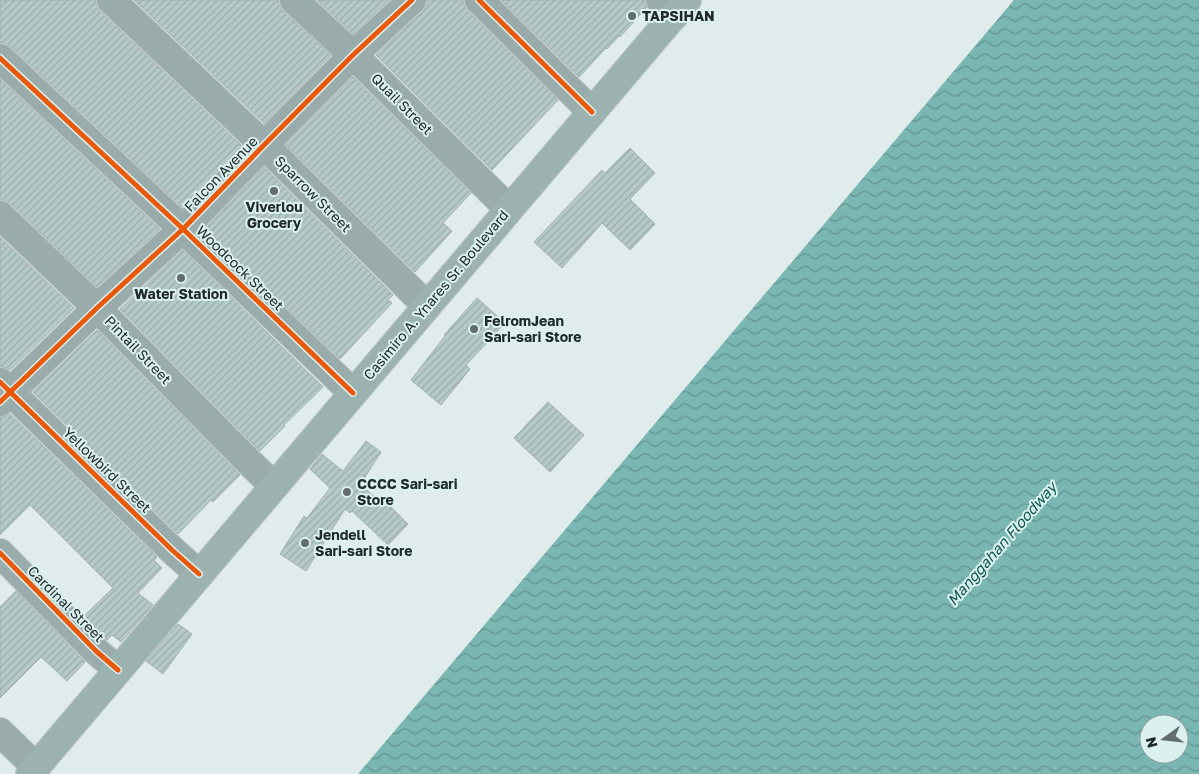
<svg xmlns="http://www.w3.org/2000/svg" width="1199" height="774" font-family="'Golos Text',sans-serif">
  <style>
    .water { fill: url(#water-waves); fill-rule: evenodd }
    .building { fill: url(#building-hatch); stroke: #a5afae }
    .lines { fill: none; stroke-linecap: round; stroke-linejoin: round }
    .street-casing { stroke: #bec8c7; stroke-width: 30 }
    .secondary-casing { stroke: #bec8c7; stroke-width: 30 }
    .street { stroke: #99abaa; stroke-width: 28 }
    .secondary { stroke: #9cb2b1; stroke-width: 28 }
    .cycleway-casing { stroke: #daf1ef; stroke-width: 8 }
    .cycleway { stroke: #e8590c; stroke-width: 5 }
    .poi-dot { fill: #646d6d; stroke: #daf1ef; stroke-width: 2 }
    .labels { text-anchor: middle; stroke-width: 4; stroke-linejoin: round; paint-order: stroke }
    .poi-label { font-size: 14px; font-weight: bold; fill: #212929; stroke: #daf1ef; text-anchor: start }
    .street-label { font-size: 14px; fill: #212929; stroke: #daf1ef }
    .water-label { font-size: 15px; font-style: italic; fill: #0e5552; stroke: #daf1ef }
  </style>
  <defs>
    <pattern id="water-waves" width="16" height="10" patternUnits="userSpaceOnUse" patternTransform="scale(1.25)"><rect width="16" height="10" fill="#7ab6b2"/><path d="M0 5q4-4 8 0t8 0" fill="none" stroke="#649491"/></pattern>
    <pattern id="building-hatch" width="6" height="6" patternUnits="userSpaceOnUse" patternTransform="scale(1.25)"><rect width="6" height="6" fill="#b4c9c8"/><path d="M-1 1l2-2M0 6l6-6M5 7l2-2" fill="none" stroke="#9aadac"/></pattern>
  </defs>
  <rect width="100%" height="100%" fill="#dfeceb"/>
  <path class="water" d="M1014 0H1199V774H358ZM1149 724H1179V754H1149Z"/>
  <g class="building">
    <path d="M0 0H96V5L100 11 242 146 182 207 11 47 4 43H0Z"/>
    <path d="M134 0H279V5L283 11 331 55 264 123Z"/>
    <path d="M317 0H389L353 34Z"/>
    <path d="M427 0H464V5L468 11 558 100 492 170 376 55 423 11 427 5Z"/>
    <path d="M501 0H645V4L647 7 620 37 619 36 607 49 606 48 579 77Z"/>
    <path d="M353 77 471 193 443 223 452 231 415 272 286 145Z"/>
    <path d="M0 79 160 229 97 287 11 204 4 200H0Z"/>
    <path d="M630 148 655 173 630 199 655 224 630 250 602 223 562 268 534 242 602 170 605 173Z"/>
    <path d="M264 167 393 295 388 300 392 303 340 359 205 229Z"/>
    <path d="M0 237 74 308 10 370 4 367H0Z"/>
    <path d="M183 250 323 387 284 425 285 426 260 451 120 309Z"/>
    <path d="M477 298 505 323 466 365 470 369 441 405 411 380 445 336 444 335Z"/>
    <path d="M97 330 240 475 213 502 211 500 178 534 33 392Z"/>
    <path d="M548 402 584 435 550 472 514 438Z"/>
    <path d="M10 414 157 557 154 560 162 568 138 593 153 605 121 642 112 635 107 640 84 616 113 588 30 505 0 535V417H4Z"/>
    <path d="M366 441 381 452 360 485 389 508 391 507 408 524 388 545 352 511 350 513 345 509 306 571 280 554 304 516 307 518 330 488 310 469 322 454 343 471Z"/>
    <path d="M16 591 85 662 67 681 41 657 0 698V607Z"/>
    <path d="M178 624 192 634 163 674 146 661Z"/>
  </g>
  <g class="lines">
    <g class="street-casing">
      <g id="street">
        <path d="M111 0 264 145 427 306"/>
        <path d="M294 0 353 55 509 209"/>
        <path d="M479 0 592 112"/>
        <path d="M660 0 675 15"/>
        <path d="M0 58 183 229 353 393"/>
        <path d="M0 215 97 308 248 461 274 486"/>
        <path d="M0 382 172 550 199 574"/>
        <path d="M0 402 97 308 183 229 264 145 353 55 412 0"/>
        <path d="M0 553 96 651 118 670"/>
        <path d="M0 732 36 767"/>
      </g>
    </g>
    <g class="secondary-casing">
      <path id="secondary" d="M30 774 687 0"/>
    </g>
    <use href="#street" class="street"/>
    <use href="#secondary" class="secondary"/>
    <g class="cycleway-casing">
      <g id="cycleway">
        <path d="M479 0 592 112"/>
        <path d="M0 58 183 229 353 393"/>
        <path d="M0 382 172 550 199 574"/>
        <path d="M0 402 97 308 183 229 264 145 353 55 412 0"/>
        <path d="M0 553 96 651 118 670"/>
      </g>
    </g>
    <use href="#cycleway" class="cycleway"/>
  </g>
  <g class="poi-dot">
    <circle cx="632" cy="16" r="5"/>
    <circle cx="274" cy="191" r="5"/>
    <circle cx="181" cy="278" r="5"/>
    <circle cx="474" cy="329" r="5"/>
    <circle cx="347" cy="492" r="5"/>
    <circle cx="305" cy="543" r="5"/>
  </g>
  <g class="labels">
    <g class="poi-label">
      <text x="642" y="21">TAPSIHAN</text>
      <text x="274" y="212" text-anchor="middle">Viverlou<tspan x="274" dy="16">Grocery</tspan></text>
      <text x="181" y="299" text-anchor="middle">Water Station</text>
      <text x="484" y="326">FelromJean<tspan x="484" dy="16">Sari-sari Store</tspan></text>
      <text x="357" y="489">CCCC Sari-sari<tspan x="357" dy="16">Store</tspan></text>
      <text x="315" y="540">Jendell<tspan x="315" dy="16">Sari-sari Store</tspan></text>
    </g>
    <g class="street-label">
      <text transform="translate(402 104) rotate(45)" y="5">Quail Street</text>
      <text transform="translate(221 174) rotate(-46)" y="5">Falcon Avenue</text>
      <text transform="translate(313 194) rotate(45)" y="5">Sparrow Street</text>
      <text transform="translate(240 268) rotate(44)" y="5">Woodcock Street</text>
      <text transform="translate(436 295) rotate(-50)" y="5">Casimiro A. Ynares Sr. Boulevard</text>
      <text transform="translate(138 350) rotate(46)" y="5">Pintail Street</text>
      <text transform="translate(107 470) rotate(44)" y="5">Yellowbird Street</text>
      <text transform="translate(66 604) rotate(45)" y="5">Cardinal Street</text>
    </g>
    <g class="water-label">
      <text transform="translate(1002 544) rotate(-49)" y="5">Manggahan Floodway</text>
    </g>
  </g>
  <g transform="translate(1164 739) rotate(255)"><circle r="24" fill="#daf1ef" stroke="#90a1a0"/>
  <path d="M0-4L9 19L0 12L-9 19Z" fill="#646d6d"/>
  <text y="-8" font-size="14" font-weight="bold" text-anchor="middle" fill="#212929">N</text>
  </g>
</svg>
